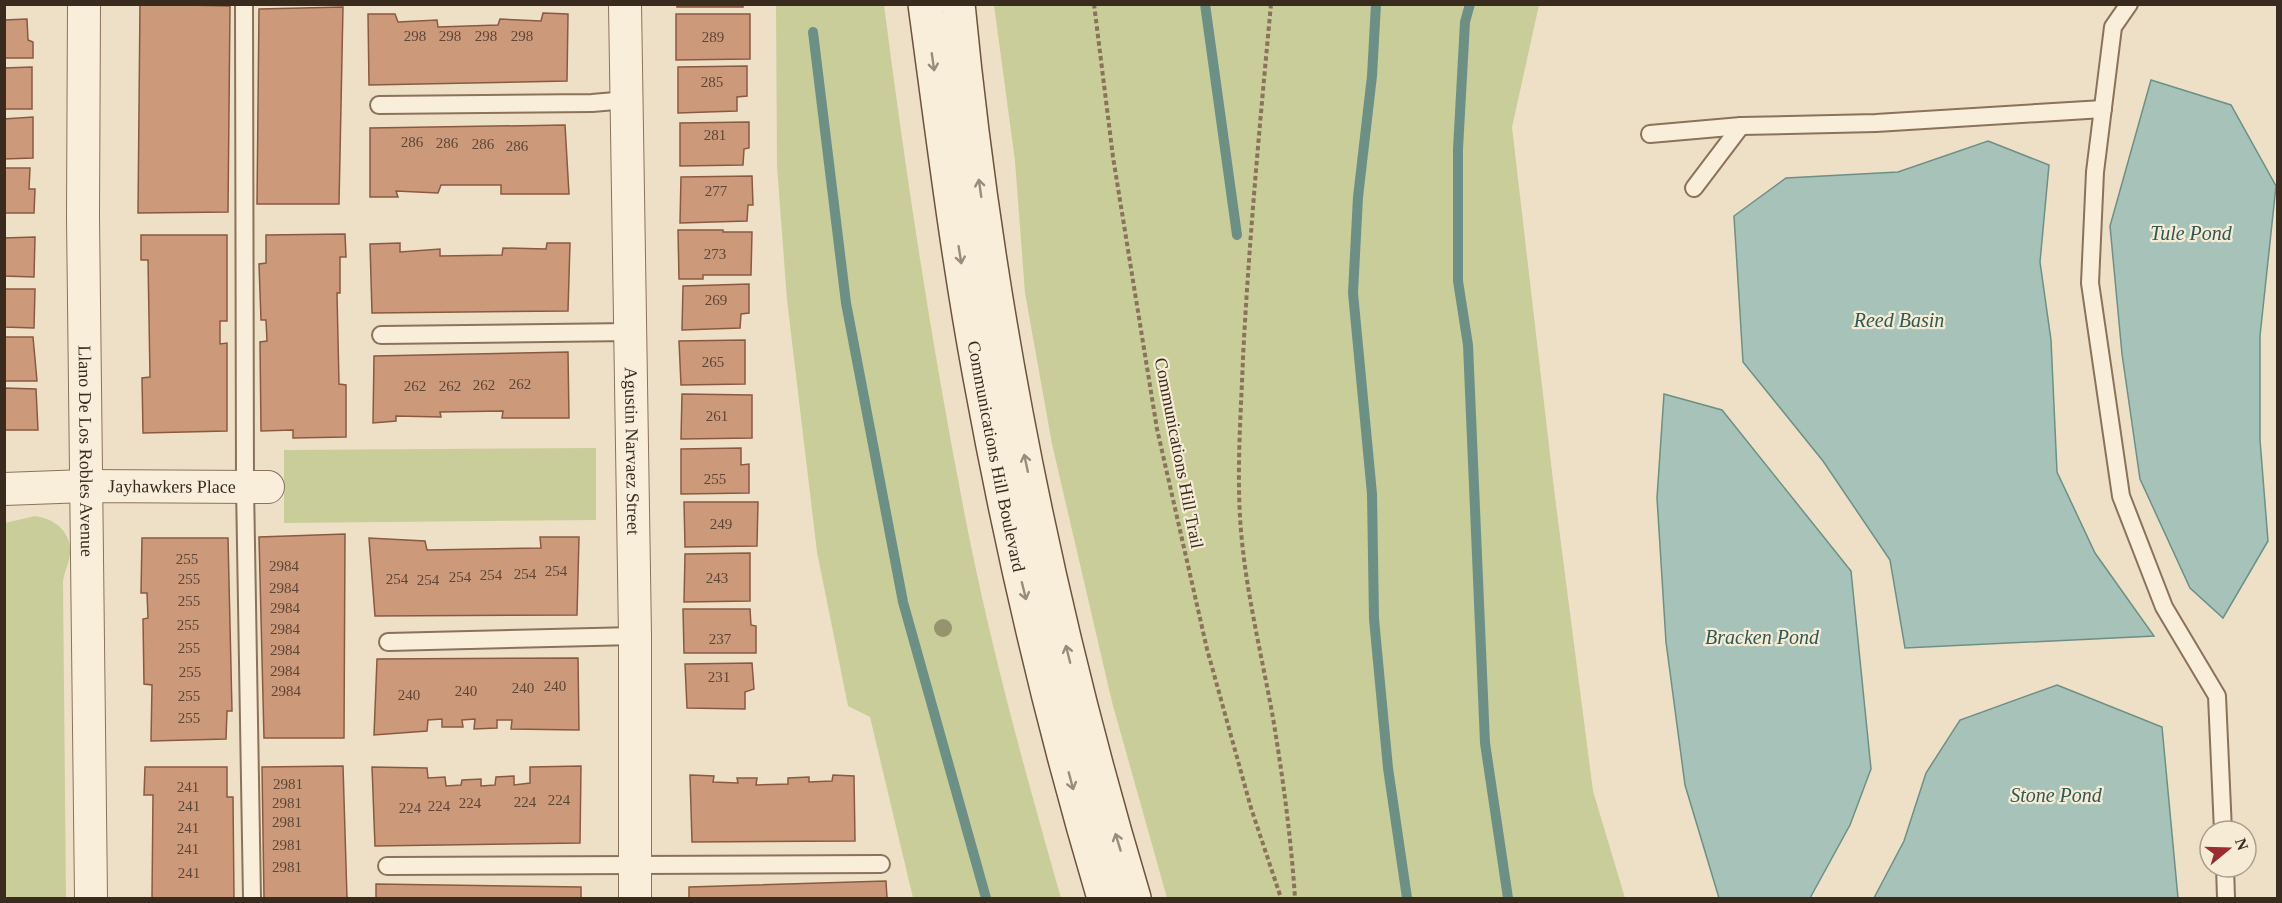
<svg xmlns="http://www.w3.org/2000/svg" width="2282" height="903" font-family="Georgia,serif">
  <style>
    .green { fill: #c9cd99 }
    .water { fill: #a7c2b9; stroke: #6d9086; stroke-width: 1.5 }
    .lines { fill: none; stroke-linecap: round; stroke-linejoin: round }
    .stream { stroke: #6d9086; stroke-width: 10 }
    .building { fill: #cc997b; stroke: #895a41; stroke-width: 1.5 }
    .lane-casing { stroke: #8a725b; stroke-width: 20 }
    .street-casing { stroke: #8a725b; stroke-width: 34 }
    .secondary-casing { stroke: #6c533e; stroke-width: 36 }
    .path { stroke: #8a725b; stroke-width: 4; stroke-dasharray: 4.5 3; stroke-linecap: butt }
    .lane { stroke: #f9eed9; stroke-width: 16 }
    .street { stroke: #f9eed9; stroke-width: 32 }
    .secondary { stroke: #f9eed9; stroke-width: 33 }
    .tree { fill: #95946e }
    .oneway { stroke: #9a8c7c }
    .labels { text-anchor: middle; stroke-width: 4.5; stroke-linejoin: round; paint-order: stroke }
    .number-label { font-size: 15px; fill: #5e4636 }
    .street-label { font-size: 18px; fill: #3a2b1f; stroke: #f6ebd5 }
    .water-label { font-size: 20px; font-style: italic; fill: #2e5955; stroke: #f6ebd5 }
  </style>
  <rect width="100%" height="100%" fill="#eee0c6"/>
  <g class="green">
    <path d="M776 5H884C906 176 932 347 965 516 990 645 1025 772 1061 898H913L870 717 848 706 817 552 787 300 777 166Z"/>
    <path d="M994 5H1539L1512 127 1554 489 1593 791 1625 898H1167L1112 702 1052 444 1025 293 1015 161Z"/>
    <path d="M596 448V520L284 523V450Z"/>
    <path d="M35 516C55 519 72 532 70 554 69 563 64 572 63 582L66 898H5V523Z"/>
  </g>
  <g class="water">
    <path d="M2151 80 2231 105 2276 186 2260 336V440L2268 541 2223 618 2190 588 2140 479 2122 354 2110 226Z"/>
    <path d="M1988 141 2049 165 2040 262 2051 340 2057 472 2095 553 2154 636 1905 648 1890 560 1823 461 1743 362 1734 216 1786 178 1898 172Z"/>
    <path d="M1664 394 1722 410 1851 571 1871 769 1850 825 1810 898H1719L1685 785 1666 642 1657 498Z"/>
    <path d="M2057 685 2162 727 2178 898H1874L1904 841 1926 773 1960 720Z"/>
  </g>
  <g class="lines">
    <g class="stream">
      <path d="M1205 4 1237 235"/>
      <path d="M1376 4 1372 76 1358 197 1353 293 1372 494 1374 619 1388 768 1407 898"/>
      <path d="M1470 4 1465 22 1458 149V281L1468 345 1485 743 1508 898"/>
      <path d="M813 32 846 303 903 602 986 898"/>
    </g>
  </g>
  <g class="building">
    <path d="M140 4 230 6 228 212 138 213Z"/>
    <rect x="677" y="4" width="66" height="3"/>
    <path d="M343 7 339 204H257L259 9Z"/>
    <path d="M543 13 568 14 567 81 369 85 368 14H395L398 22 437 20 438 27 498 25 500 19 541 21Z"/>
    <path d="M676 14H750V59L676 60Z"/>
    <path d="M27 19 28 40 33 42V58H4V20Z"/>
    <path d="M747 66V96L737 97V111L678 113V67Z"/>
    <path d="M32 67V109H4V68Z"/>
    <path d="M33 117V158L4 159V119Z"/>
    <path d="M749 122V148L744 149 743 165 680 166V123Z"/>
    <path d="M565 125 569 194H501V185H441L438 193 396 191 398 197H370V128Z"/>
    <path d="M4 168H30L29 189H35L34 213H4Z"/>
    <path d="M752 176 753 205H748L747 221 680 223 681 177Z"/>
    <path d="M678 230H723V232H752L751 275H703V279H679Z"/>
    <path d="M345 234 346 257H340V293H337L339 384 346 385V437L293 438V430L261 431 260 342 267 341 266 320H261L259 264 266 263V235Z"/>
    <path d="M141 235H227V321H220V344L227 343V431L143 433 142 378 150 377 148 260H141Z"/>
    <path d="M35 237 34 277 4 276V238Z"/>
    <path d="M400 243V252L440 249V256L502 255 503 248 546 249 547 243H570L568 311 372 313 370 244Z"/>
    <path d="M749 284V313L741 314 740 328 682 330 683 286Z"/>
    <path d="M4 289H35L34 328 4 327Z"/>
    <path d="M4 337H33L37 381H4Z"/>
    <path d="M745 340V384L681 385 679 341Z"/>
    <path d="M568 352 569 418H502L503 411 440 412 441 417 396 416V421L373 423 374 356Z"/>
    <path d="M4 388 36 389 38 430H4Z"/>
    <path d="M682 394 752 395V438L681 439Z"/>
    <path d="M741 448V465L749 464V493L681 494V449Z"/>
    <path d="M684 502H758L757 546 685 547Z"/>
    <path d="M345 534 344 738H264L259 537Z"/>
    <path d="M540 537H579L577 615 375 616 369 538 425 541 427 550 541 548Z"/>
    <path d="M142 538H228L232 711H227L226 739 151 741 152 685 144 684 143 619 148 618 147 593H141Z"/>
    <path d="M750 553V601L684 602 685 554Z"/>
    <path d="M683 609H750L751 625 756 626V653H684Z"/>
    <path d="M578 658 579 730 511 729 512 720H497V728L474 729 475 719 462 720 463 727H442V719L428 720 427 731 374 735 377 659Z"/>
    <path d="M752 663 754 689 745 692V709L687 708 685 664Z"/>
    <path d="M343 766 347 898H264L262 767Z"/>
    <path d="M581 766 580 843 375 846 372 767 427 768 428 778 445 777 446 786 461 785 462 780 481 779V786L495 785 496 777 514 776V785L530 783V767Z"/>
    <path d="M145 767H227V797H233L234 898H152L153 795H144Z"/>
    <path d="M690 775 714 776 713 782 738 783 737 778H757L756 785 788 784V778L809 777V782L832 781 833 775 854 776 855 841 692 842Z"/>
    <path d="M886 881 887 898H689V887Z"/>
    <path d="M376 884 581 887V898H376Z"/>
  </g>
  <g class="lines">
    <g class="lane-casing">
      <g id="lane">
        <path d="M244 4 245 486 252 898"/>
        <path d="M2129 4 2113 27 2095 172 2090 283 2121 496 2164 607 2217 696 2223 831"/>
        <path d="M379 105 592 103 627 100"/>
        <path d="M1650 134 1741 126 1876 123 2103 109"/>
        <path d="M1694 188 1741 126"/>
        <path d="M381 335 631 332"/>
        <path d="M388 642 635 636"/>
        <path d="M387 866 881 864"/>
        <path d="M2225 867 2226 898"/>
      </g>
    </g>
    <g class="street-casing">
      <g id="street">
        <path id="s1" d="M84 4 83 217 91 898"/>
        <path id="s2" d="M625 4 635 636V898"/>
        <path id="s3" d="M4 489 86 486 268 487"/>
      </g>
    </g>
    <g class="secondary-casing">
      <g id="secondary">
        <path id="s4" d="M925 4C942 129 957 253 980 377 1012 552 1053 727 1104 898"/>
        <path d="M958 4C987 307 1047 607 1134 898"/>
      </g>
    </g>
    <g class="path">
      <path d="M1094 4 1113 157 1157 429 1207 649 1251 808 1281 898"/>
      <path d="M1271 4C1260 122 1249 240 1243 358 1241 411 1237 464 1240 517 1244 585 1261 651 1273 718 1283 778 1291 838 1295 898"/>
    </g>
    <use href="#lane" class="lane"/>
    <use href="#street" class="street"/>
    <use href="#secondary" class="secondary"/>
  </g>
  <circle class="tree" cx="943" cy="628" r="9"/>
  <defs><path id="oneway-shaft" d="M-6 0H5M1.5-3L5.5 0L1.5 3" fill="none" stroke-width="1.6" stroke-linecap="round" stroke-linejoin="round" transform="scale(1.5)"/></defs>
  <g class="oneway">
    <use href="#oneway-shaft" transform="translate(933 62) rotate(82)"/>
    <use href="#oneway-shaft" transform="translate(980 188) rotate(-98)"/>
    <use href="#oneway-shaft" transform="translate(960 255) rotate(81)"/>
    <use href="#oneway-shaft" transform="translate(1026 463) rotate(-102)"/>
    <use href="#oneway-shaft" transform="translate(1024 591) rotate(76)"/>
    <use href="#oneway-shaft" transform="translate(1068 654) rotate(-104)"/>
    <use href="#oneway-shaft" transform="translate(1071 781) rotate(75)"/>
    <use href="#oneway-shaft" transform="translate(1118 842) rotate(-107)"/>
  </g>
  <g class="labels">
    <g class="number-label">
      <text x="415" y="41">298</text>
      <text x="450" y="41">298</text>
      <text x="486" y="41">298</text>
      <text x="522" y="41">298</text>
      <text x="713" y="42">289</text>
      <text x="712" y="87">285</text>
      <text x="715" y="140">281</text>
      <text x="412" y="147">286</text>
      <text x="447" y="148">286</text>
      <text x="483" y="149">286</text>
      <text x="517" y="151">286</text>
      <text x="716" y="196">277</text>
      <text x="715" y="259">273</text>
      <text x="716" y="305">269</text>
      <text x="713" y="367">265</text>
      <text x="520" y="389">262</text>
      <text x="484" y="390">262</text>
      <text x="415" y="391">262</text>
      <text x="450" y="391">262</text>
      <text x="717" y="421">261</text>
      <text x="715" y="484">255</text>
      <text x="721" y="529">249</text>
      <text x="187" y="564">255</text>
      <text x="284" y="571">2984</text>
      <text x="556" y="576">254</text>
      <text x="525" y="579">254</text>
      <text x="491" y="580">254</text>
      <text x="460" y="582">254</text>
      <text x="717" y="583">243</text>
      <text x="189" y="584">255</text>
      <text x="397" y="584">254</text>
      <text x="428" y="585">254</text>
      <text x="284" y="593">2984</text>
      <text x="189" y="606">255</text>
      <text x="285" y="613">2984</text>
      <text x="188" y="630">255</text>
      <text x="285" y="634">2984</text>
      <text x="720" y="644">237</text>
      <text x="189" y="653">255</text>
      <text x="285" y="655">2984</text>
      <text x="285" y="676">2984</text>
      <text x="190" y="677">255</text>
      <text x="719" y="682">231</text>
      <text x="555" y="691">240</text>
      <text x="523" y="693">240</text>
      <text x="286" y="696">2984</text>
      <text x="466" y="696">240</text>
      <text x="409" y="700">240</text>
      <text x="189" y="701">255</text>
      <text x="189" y="723">255</text>
      <text x="288" y="789">2981</text>
      <text x="188" y="792">241</text>
      <text x="559" y="805">224</text>
      <text x="525" y="807">224</text>
      <text x="287" y="808">2981</text>
      <text x="470" y="808">224</text>
      <text x="189" y="811">241</text>
      <text x="439" y="811">224</text>
      <text x="410" y="813">224</text>
      <text x="287" y="827">2981</text>
      <text x="188" y="833">241</text>
      <text x="287" y="850">2981</text>
      <text x="188" y="854">241</text>
      <text x="287" y="872">2981</text>
      <text x="189" y="878">241</text>
    </g>
    <g class="street-label">
      <text dy="6" stroke="none"><textPath href="#s2" startOffset="447">Agustin Narvaez Street</textPath></text>
      <text dy="6" stroke="none"><textPath href="#s1" startOffset="447">Llano De Los Robles Avenue</textPath></text>
      <text transform="translate(1179 453) rotate(79)" y="6">Communications Hill Trail</text>
      <text dy="6" stroke="none"><textPath href="#s4" startOffset="458">Communications Hill Boulevard</textPath></text>
      <text dy="6" stroke="none"><textPath href="#s3" startOffset="168">Jayhawkers Place</textPath></text>
    </g>
    <g class="water-label">
      <text x="2191" y="240">Tule Pond</text>
      <text x="1899" y="327">Reed Basin</text>
      <text x="1762" y="644">Bracken Pond</text>
      <text x="2056" y="802">Stone Pond</text>
    </g>
  </g>
  <rect width="2282" height="903" fill="none" stroke="#3a2b1f" stroke-width="12"/>
  <g transform="translate(2228 849) rotate(71)"><circle r="28" fill="#f6ebd5" stroke="#ab9e8c" stroke-width="1.5"/>
  <path d="M0-4.5L10 22L0 15L-10 22Z" fill="#992b31"/>
  <text y="-9" font-size="16" font-weight="bold" text-anchor="middle" fill="#3a2b1f">N</text>
  </g>
</svg>
